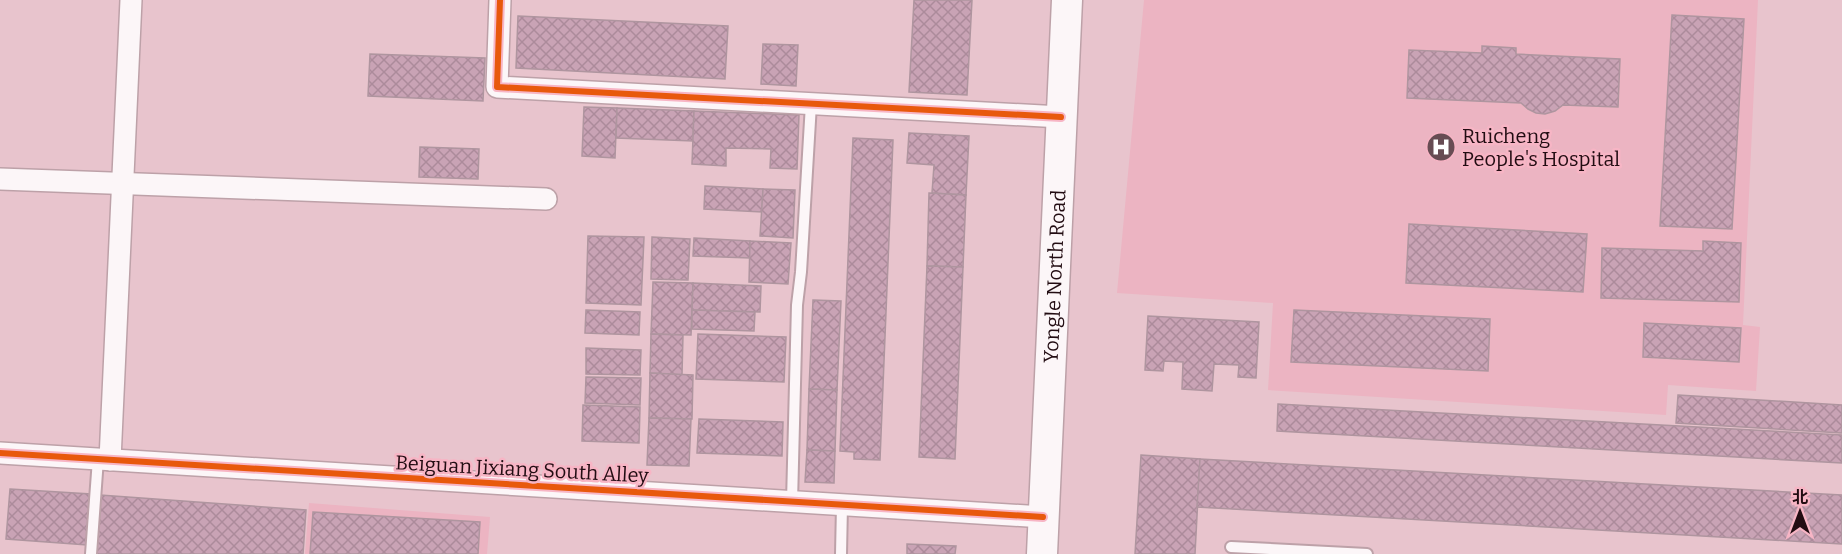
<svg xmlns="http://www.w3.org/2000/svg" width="1842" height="554" font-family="Bitter,'Noto Sans SC',serif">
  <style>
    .built { fill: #ecb4c2 }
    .building { fill: url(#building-cross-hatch); stroke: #af959f; stroke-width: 1.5 }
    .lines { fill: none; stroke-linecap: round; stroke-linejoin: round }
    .service-casing { stroke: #bda1a8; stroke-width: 14 }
    .minor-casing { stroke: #bda1a8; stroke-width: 24 }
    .secondary-casing { stroke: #bda1a8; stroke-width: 33 }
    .service { stroke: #fcf6f8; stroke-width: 10 }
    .minor { stroke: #fcf6f8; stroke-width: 21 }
    .secondary { stroke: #fcf6f8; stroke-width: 30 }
    .cycleway-casing { stroke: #f7b5c5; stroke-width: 10 }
    .cycleway { stroke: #e8590c; stroke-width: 6 }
    .labels { text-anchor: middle; stroke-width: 5; stroke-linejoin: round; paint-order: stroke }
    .poi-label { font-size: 20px; fill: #220c12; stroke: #f7b5c5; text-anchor: start }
    .street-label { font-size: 20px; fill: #220c12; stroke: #f7b5c5 }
  </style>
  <defs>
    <pattern id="building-cross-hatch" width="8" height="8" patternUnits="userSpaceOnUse" patternTransform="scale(1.5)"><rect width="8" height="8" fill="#c9a3b5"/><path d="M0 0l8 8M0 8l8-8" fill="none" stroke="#ac8b9b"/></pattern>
  </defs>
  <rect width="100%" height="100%" fill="#e8c4cd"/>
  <g class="built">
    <path d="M1144 0H1758L1743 325 1760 327 1756 391 1668 385 1666 415 1268 390 1273 303 1117 293Z"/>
    <path d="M309 503 490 517 487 554H305Z"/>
  </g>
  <g class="building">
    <path d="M914 0H972L967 95 909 92Z"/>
    <path d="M1672 15 1744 19 1732 229 1660 226Z"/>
    <path d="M518 16 728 26 725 79 516 68Z"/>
    <path d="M763 44 798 45 796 86 761 84Z"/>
    <path d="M1482 46 1516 48V54L1620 59 1618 107 1563 105 1555 111 1545 114 1536 113 1528 109 1521 103 1407 98 1409 50 1482 53Z"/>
    <path d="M370 54 485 58 483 101 368 96Z"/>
    <path d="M584 107 617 108 615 158 582 156Z"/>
    <path d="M617 108 694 111 693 141 616 138Z"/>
    <path d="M694 111 799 115 797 169 770 168 771 149 726 148V166L692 164Z"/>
    <path d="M909 133 969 136 966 195 932 193 934 165 907 163Z"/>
    <path d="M853 138 893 140 880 460 854 459V452L840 451Z"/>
    <path d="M420 147 479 149 478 179 419 177Z"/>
    <path d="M705 186 763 189 762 212 704 209Z"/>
    <path d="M763 189 795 190 793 238 760 236Z"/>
    <path d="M929 193 966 195 963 267 927 266Z"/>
    <path d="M1409 224 1587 234 1583 292 1406 283Z"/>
    <path d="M588 236 644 237 641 305 586 303Z"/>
    <path d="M652 237 690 239 688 280 651 279Z"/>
    <path d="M694 238 750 241V258L693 256Z"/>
    <path d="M750 241 791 243 788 284 749 282Z"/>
    <path d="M1703 241 1741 243 1739 302 1601 298 1602 248 1703 251Z"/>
    <path d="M927 266 963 267 955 459 919 457Z"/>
    <path d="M653 282 693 283 691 335 651 334Z"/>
    <path d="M693 283 761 286 760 312 692 310Z"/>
    <path d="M813 300 841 301 837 390 809 389Z"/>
    <path d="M586 310 640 312 639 335 585 333Z"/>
    <path d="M692 310 755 312 754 331 692 329Z"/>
    <path d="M1294 310 1490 319 1488 371 1291 362Z"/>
    <path d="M1148 316 1259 322 1256 378 1238 377 1239 365 1214 364 1212 391 1182 389 1183 362 1164 361 1163 371 1145 370Z"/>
    <path d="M1644 323 1741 328 1739 362 1643 357Z"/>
    <path d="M651 334 683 335 682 375 650 373Z"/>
    <path d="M698 334 786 337 784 382 696 379Z"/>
    <path d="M586 348 641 350 640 375 586 374Z"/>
    <path d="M650 373 693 375 692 419 649 418Z"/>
    <path d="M586 377 641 378 640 405 585 403Z"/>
    <path d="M809 389 837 390 835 451 807 450Z"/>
    <path d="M1678 395 1842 405V433L1676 423Z"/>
    <path d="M1278 404 1842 435V463L1277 431Z"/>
    <path d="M583 405 640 407 639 443 582 441Z"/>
    <path d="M649 418 691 419 689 466 647 465Z"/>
    <path d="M699 419 783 422 782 456 697 453Z"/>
    <path d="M807 450 835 451 834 483 805 482Z"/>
    <path d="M1141 455 1200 459 1195 554H1135Z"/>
    <path d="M1200 459 1842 495V544L1197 507Z"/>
    <path d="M10 489 91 494 87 545 6 539Z"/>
    <path d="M100 495 306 510 303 554H96Z"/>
    <path d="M313 512 480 522 478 554H310Z"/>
    <path d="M907 544 956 546 955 554H907Z"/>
  </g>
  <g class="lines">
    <g class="service-casing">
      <g id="service">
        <path d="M792 502 797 305 801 272 811 104"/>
        <path d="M1231 547 1367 554"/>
        <path d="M91 554 98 459"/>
        <path d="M841 554 842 505"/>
      </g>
    </g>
    <g class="minor-casing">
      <g id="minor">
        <path d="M500 0 497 87 1061 117"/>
        <path d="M0 179 546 199"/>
        <path d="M0 453 1043 517"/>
        <path d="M110 460 131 0"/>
      </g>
    </g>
    <g class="secondary-casing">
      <g id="secondary">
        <path id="s1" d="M1042 554 1067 0"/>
      </g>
    </g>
    <use href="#service" class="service"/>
    <use href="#minor" class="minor"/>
    <use href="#secondary" class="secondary"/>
    <g class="cycleway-casing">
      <g id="cycleway">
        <path d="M500 0 497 87 1061 117"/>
        <path d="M0 453 1043 517"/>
      </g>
    </g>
    <use href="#cycleway" class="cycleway"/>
  </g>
  <defs>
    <g id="hospital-disc" transform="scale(1.5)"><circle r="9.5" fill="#674c53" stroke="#f7b5c5"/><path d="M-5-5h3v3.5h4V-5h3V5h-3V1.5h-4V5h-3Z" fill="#fff"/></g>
  </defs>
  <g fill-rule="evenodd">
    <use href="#hospital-disc" x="1441" y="147"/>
  </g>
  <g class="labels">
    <g class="poi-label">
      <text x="1462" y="143">Ruicheng<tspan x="1462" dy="23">People's Hospital</tspan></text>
    </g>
    <g class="street-label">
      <text dy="7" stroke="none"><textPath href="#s1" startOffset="278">Yongle North Road</textPath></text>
      <text transform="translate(522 469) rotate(3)" y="7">Beiguan Jixiang South Alley</text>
    </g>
  </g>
  <g transform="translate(1800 512)" stroke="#f7b5c5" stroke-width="4.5" paint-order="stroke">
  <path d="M0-4.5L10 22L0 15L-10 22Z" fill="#220c12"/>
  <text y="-9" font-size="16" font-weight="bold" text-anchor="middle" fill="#220c12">北</text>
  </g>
</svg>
